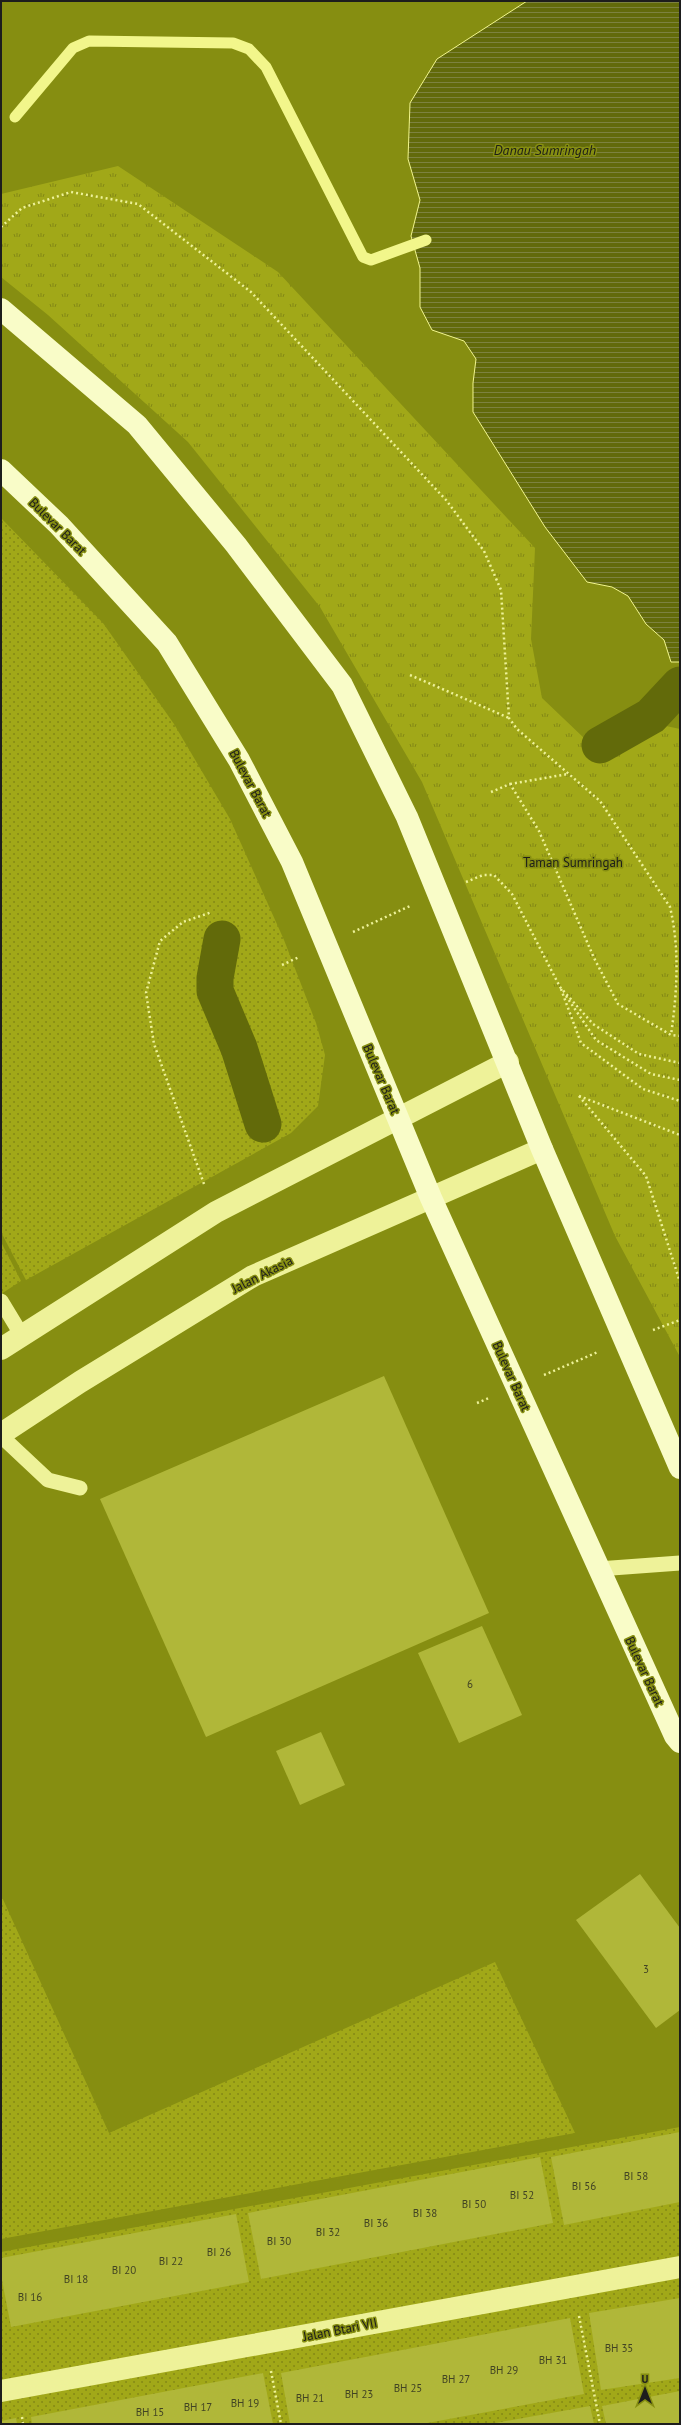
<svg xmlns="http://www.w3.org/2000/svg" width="681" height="2425" font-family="'PT Sans',sans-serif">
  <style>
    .grass { fill: url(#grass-dots) }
    .park { fill: url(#park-tufts) }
    .water { fill: url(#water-rules); stroke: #f2f68b }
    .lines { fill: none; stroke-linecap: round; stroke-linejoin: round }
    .stream { stroke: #f2f68b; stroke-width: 11 }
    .canal { stroke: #626a0a; stroke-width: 37 }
    .building { fill: #b0b739 }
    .path { stroke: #eef299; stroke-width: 2.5; stroke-dasharray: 2 3; stroke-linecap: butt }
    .service { stroke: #eef299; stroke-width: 15 }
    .minor { stroke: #eef299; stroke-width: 22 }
    .tertiary { stroke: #eef299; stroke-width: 22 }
    .secondary { stroke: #f9fcc8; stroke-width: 22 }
    .labels { text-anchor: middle; stroke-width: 3; stroke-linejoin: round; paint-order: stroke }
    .number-label { font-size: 11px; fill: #424424 }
    .street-label { font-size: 13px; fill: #1d1d1d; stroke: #868e11 }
    .park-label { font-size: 13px; fill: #1d1d1a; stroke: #868e11 }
    .water-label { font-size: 14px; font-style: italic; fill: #1c1d18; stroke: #868e11 }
  </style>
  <defs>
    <pattern id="grass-dots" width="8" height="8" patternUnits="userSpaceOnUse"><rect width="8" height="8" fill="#a1a818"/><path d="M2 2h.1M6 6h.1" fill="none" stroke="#838815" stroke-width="1.8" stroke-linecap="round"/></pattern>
    <pattern id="park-tufts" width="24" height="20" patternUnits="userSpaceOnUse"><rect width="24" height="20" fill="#a1a818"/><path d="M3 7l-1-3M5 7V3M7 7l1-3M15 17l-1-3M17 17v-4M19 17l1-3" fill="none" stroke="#838815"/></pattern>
    <pattern id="water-rules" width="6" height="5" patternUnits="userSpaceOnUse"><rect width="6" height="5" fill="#626a0a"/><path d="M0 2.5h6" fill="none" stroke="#7d823f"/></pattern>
  </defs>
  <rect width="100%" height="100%" fill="#868e11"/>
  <g class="grass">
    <path d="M1 518 103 623 174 724 230 819 284 940 316 1023 325 1055 318 1106 291 1133 26 1280 1 1232Z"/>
    <path d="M1 1242 21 1281 1 1294Z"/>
    <path d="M1 1895 109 2133 495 1962 575 2133 1 2239Z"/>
    <path d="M680 2127V2424H1V2252Z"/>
  </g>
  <path class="park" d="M118 166 278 272 535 548 531 639 542 698 606 759 666 726 680 729V1357L615 1236 422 782 320 607 188 442 48 315 1 277V194Z"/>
  <path class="water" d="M527 1H680V662H671L664 640 646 624 628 596 612 587 587 582 545 527 473 412V383L476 359 464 341 432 330 420 307V268L411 236 420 200 408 159 410 103 437 59Z"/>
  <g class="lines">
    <path class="stream" d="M15 117 73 48 89 41 233 43 249 49 266 67 363 257 371 260 426 240"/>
    <g class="canal">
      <path d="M600 745 651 716 680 685"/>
      <path d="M222 939 215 978V991L239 1048 263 1124"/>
    </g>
  </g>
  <g class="building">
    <path d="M384 1376 489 1613 206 1737 100 1499Z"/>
    <path d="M482 1626 522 1715 459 1743 418 1653Z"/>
    <path d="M321 1732 345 1785 300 1805 276 1751Z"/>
    <path d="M640 1874 680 1928V2010L656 2028 576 1920Z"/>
    <path d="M680 2132V2202L564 2225 551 2157Z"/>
    <path d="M540 2157 553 2223 261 2279 248 2213Z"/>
    <path d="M236 2214 249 2282 11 2327 1 2275V2258Z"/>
    <path d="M680 2298V2378L601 2390 589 2313Z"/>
    <path d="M570 2318 584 2394 422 2424H290L281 2373Z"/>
    <path d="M263 2373 273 2424H32L31 2417Z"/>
    <path d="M680 2391V2424H606L602 2406Z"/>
    <path d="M590 2406 594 2424H495V2423Z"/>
    <path d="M16 2418 17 2424H1V2421Z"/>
  </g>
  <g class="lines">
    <g class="path">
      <path d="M1 227 22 208 71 192 138 204 251 292 446 500 484 551 501 590 509 718 517 729 600 801 670 907C680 949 677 993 671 1035"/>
      <path d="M410 675 509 718"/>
      <path d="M510 784 568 774"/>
      <path d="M491 792 510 784 539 831 594 958 618 1004 671 1035 680 1036"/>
      <path d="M466 882 483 875H494L512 894 560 987 593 1024 639 1054 680 1063"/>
      <path d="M353 932 410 906"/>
      <path d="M282 965 299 957"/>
      <path d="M561 989 581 1043 643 1089 680 1101"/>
      <path d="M566 996 596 1040 651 1074 680 1080"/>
      <path d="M579 1096 646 1176 680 1282"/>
      <path d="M579 1096 680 1135"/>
      <path d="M204 1184 154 1044 146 993 160 941 183 922 212 912"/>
      <path d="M653 1330 680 1320"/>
      <path d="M544 1375 598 1352"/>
      <path d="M477 1403 489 1398"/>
      <path d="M579 2316 600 2424"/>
      <path d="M271 2371 281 2424"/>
      <path d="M22 2417 23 2424"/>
    </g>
    <g class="service">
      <path d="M1 1301 21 1334"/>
      <path d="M1 1436 48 1480 80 1488"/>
      <path d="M598 1569 680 1563"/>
    </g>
    <path class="minor" d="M1 2391 680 2267"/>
    <g class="tertiary">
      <path d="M1 1349 216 1212 508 1062"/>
      <path d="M1 1434 80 1382 253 1276 542 1149"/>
    </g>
    <g class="secondary">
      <path d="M1 309 137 425 236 545 342 685 407 817 542 1149 680 1468"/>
      <path d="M1 470 59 525 167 643 239 760 292 862 431 1198 675 1736 680 1742"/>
    </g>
  </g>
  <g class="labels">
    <g class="number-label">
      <text x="470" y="1688">6</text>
      <text x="646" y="1973">3</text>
      <text x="636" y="2180">BI 58</text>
      <text x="584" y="2190">BI 56</text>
      <text x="522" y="2199">BI 52</text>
      <text x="474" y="2208">BI 50</text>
      <text x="425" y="2217">BI 38</text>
      <text x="376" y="2227">BI 36</text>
      <text x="328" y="2236">BI 32</text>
      <text x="279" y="2245">BI 30</text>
      <text x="219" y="2256">BI 26</text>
      <text x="171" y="2265">BI 22</text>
      <text x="124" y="2274">BI 20</text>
      <text x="76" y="2283">BI 18</text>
      <text x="30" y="2301">BI 16</text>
      <text x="619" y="2352">BH 35</text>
      <text x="553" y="2364">BH 31</text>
      <text x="504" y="2374">BH 29</text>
      <text x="456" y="2383">BH 27</text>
      <text x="408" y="2392">BH 25</text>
      <text x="359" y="2398">BH 23</text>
      <text x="310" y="2402">BH 21</text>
      <text x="245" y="2407">BH 19</text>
      <text x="198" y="2411">BH 17</text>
      <text x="150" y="2416">BH 15</text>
    </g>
    <g class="street-label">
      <text transform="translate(58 526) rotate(45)" y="5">Bulevar Barat</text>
      <text transform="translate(251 783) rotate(62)" y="5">Bulevar Barat</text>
      <text transform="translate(382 1079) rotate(67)" y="5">Bulevar Barat</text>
      <text transform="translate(262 1274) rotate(-27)" y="5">Jalan Akasia</text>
      <text transform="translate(512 1376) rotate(66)" y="5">Bulevar Barat</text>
      <text transform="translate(645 1671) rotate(65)" y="5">Bulevar Barat</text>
      <text transform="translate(340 2329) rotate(-11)" y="5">Jalan Btari VII</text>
    </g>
    <g class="park-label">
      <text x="573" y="867">Taman Sumringah</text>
    </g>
    <g class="water-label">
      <text x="545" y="155">Danau Sumringah</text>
    </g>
  </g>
  <rect width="681" height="2425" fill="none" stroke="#1d1d1d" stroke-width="4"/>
  <g transform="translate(645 2389)" stroke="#868e11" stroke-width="3" paint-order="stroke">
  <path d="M0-3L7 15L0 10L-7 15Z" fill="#1d1d1d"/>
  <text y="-6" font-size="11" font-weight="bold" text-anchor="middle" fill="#1d1d1d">U</text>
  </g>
</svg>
